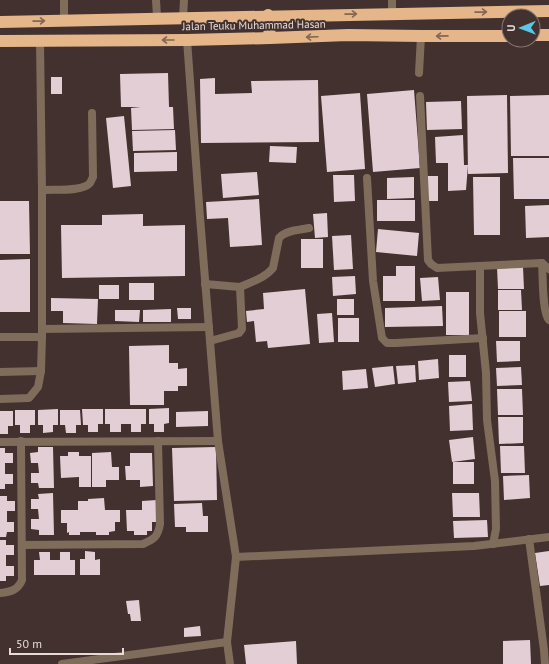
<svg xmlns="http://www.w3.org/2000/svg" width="549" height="664" font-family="'PT Sans',sans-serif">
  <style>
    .building { fill: #e4ced5 }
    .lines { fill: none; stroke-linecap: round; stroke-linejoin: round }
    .lane { stroke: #7f6c5b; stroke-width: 8 }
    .street { stroke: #7f6c5b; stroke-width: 8 }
    .highway { stroke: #e4b68a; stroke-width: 12 }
    .oneway { stroke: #836653 }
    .labels { text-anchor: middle; stroke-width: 4; stroke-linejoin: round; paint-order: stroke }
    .street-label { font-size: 11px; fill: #e6dbd9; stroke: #42312e }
  </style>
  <rect width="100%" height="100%" fill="#42312e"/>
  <g class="building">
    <path d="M168 73 169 107H173L174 129 132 130 131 108 141 107H121L120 74Z"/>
    <rect x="51" y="77" width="11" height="17"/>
    <path d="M215 78V94L252 93 251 81 318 80 319 142 201 143 200 79Z"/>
    <path d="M414 90 420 168 373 172 367 94Z"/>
    <path d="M360 93 365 169 327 172 321 96Z"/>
    <path d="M507 95 508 173 468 174 467 96Z"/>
    <path d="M549 95V156H511L510 96Z"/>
    <path d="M461 101 462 129 427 130 426 102Z"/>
    <path d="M124 116 131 186 113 188 106 118Z"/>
    <path d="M175 130 176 150 133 151 132 131Z"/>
    <path d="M463 135 464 165H468L466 190 448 191V163H436L435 137Z"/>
    <path d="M270 146 297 147 296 163 269 162Z"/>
    <path d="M177 152V171L134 172V153Z"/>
    <path d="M513 158H549V199H514Z"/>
    <path d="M257 172 259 195 223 198 221 174Z"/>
    <path d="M333 175H354L355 201 334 202Z"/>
    <path d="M427 176H438V201H428Z"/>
    <path d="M414 177V198L387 199V178Z"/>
    <path d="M473 177H500V235H474Z"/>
    <path d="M259 199 262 245 230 247 228 218 207 219 206 202Z"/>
    <rect x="377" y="200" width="38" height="21"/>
    <path d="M0 201H29L30 254H0Z"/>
    <path d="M549 205V237L526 238 525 206Z"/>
    <path d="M327 213 328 237 315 238 313 214Z"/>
    <path d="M143 214V226L185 225V276L62 278 61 225H102V215Z"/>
    <path d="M378 229 419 233 417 256 376 252Z"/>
    <path d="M351 235 353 269 334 270 332 236Z"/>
    <rect x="301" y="239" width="22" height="29"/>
    <path d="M30 259V312H0V260Z"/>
    <path d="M396 266H415V301H383V276H396Z"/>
    <path d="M497 267H523L524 289H498Z"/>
    <path d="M355 276 356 294 333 296 332 277Z"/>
    <path d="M438 277 440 300 422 301 420 278Z"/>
    <rect x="129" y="283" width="25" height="17"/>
    <rect x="99" y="285" width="20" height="14"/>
    <path d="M305 289 310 344 268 348 267 341 256 342 254 321 247 322 246 311 264 309 263 293Z"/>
    <path d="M498 290H521L522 310H498Z"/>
    <rect x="446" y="292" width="23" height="43"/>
    <path d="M51 298 98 299 97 324 63 323V311H51Z"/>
    <rect x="337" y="299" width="17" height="16"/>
    <path d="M442 306 443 326 385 327V308Z"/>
    <path d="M177 308H191V319H178Z"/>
    <path d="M171 309V322H143V310Z"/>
    <path d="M115 310H140L139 322 115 321Z"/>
    <rect x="499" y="311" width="27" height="26"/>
    <path d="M332 313 334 342 319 343 317 314Z"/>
    <rect x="338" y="318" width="21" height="24"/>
    <path d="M496 341H520V361L497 362Z"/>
    <path d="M169 345V363H178V369L187 368V386H178V391H164V405H130L129 346Z"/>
    <rect x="449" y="355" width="17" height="22"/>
    <path d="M438 359 439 378 419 380 418 361Z"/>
    <path d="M415 365 416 382 398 384 396 366Z"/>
    <path d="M393 366 395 384 375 387 372 368Z"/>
    <path d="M521 367 522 385 497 386 496 368Z"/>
    <path d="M366 369 368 388 343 390 342 371Z"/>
    <path d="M470 381 472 401 449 402 448 382Z"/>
    <path d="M497 389H522L523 415H498Z"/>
    <path d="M472 404 473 430 450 431 449 406Z"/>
    <path d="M169 408V423L164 424V432H154V424H149V409Z"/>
    <path d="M58 409V425H53V432L43 433V425H38V410Z"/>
    <path d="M82 409H103V424H98V432H88V425H83Z"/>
    <path d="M105 409H146V424H141V432H131V424H121V432H110V424H105Z"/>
    <path d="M15 410H35V425H30V433H20V425H15Z"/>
    <path d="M60 410H80L81 425H76V433H66L65 425H60Z"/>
    <path d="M0 411H13V426H8V434H0Z"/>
    <path d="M208 411V426L176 427V412Z"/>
    <path d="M498 417H523V443L499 444Z"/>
    <path d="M473 437 475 459 452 462 449 440Z"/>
    <path d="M500 446H524L525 473H501Z"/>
    <path d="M38 447H53L54 488H39L38 483H31V473H39L38 463H31L30 453 38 452Z"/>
    <path d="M216 447 217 500 174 501 172 448Z"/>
    <path d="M0 448H5V453H13V463H5V474H13V484H5V489H0Z"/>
    <path d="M68 452H79V456H91V487H79V477L61 478 60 456H68Z"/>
    <path d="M111 452 112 467H119V480H106V487H92V453Z"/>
    <path d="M130 453H152L153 486 140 487V480H126L125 466H130Z"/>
    <rect x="453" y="462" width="21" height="22"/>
    <path d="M529 475 530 498 504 500 503 476Z"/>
    <path d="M53 493 54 535H39V530L31 529V519H39L38 509H31V499H39L38 494Z"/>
    <path d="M452 493H479L480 517H453Z"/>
    <path d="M0 496H7V501H15V511H7V522H14V532H7L6 537H0Z"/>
    <path d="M104 498 105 510H120V522H115V531L109 532V535H96V532H80V535H69V532L67 533V523H61V510H78V501H88V499Z"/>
    <path d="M157 500V522H152V531H147V535H134V531H127L126 510H142V501Z"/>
    <path d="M202 503 203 516H208V532H186V527H175L174 504Z"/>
    <path d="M487 520 488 537 454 538 453 521Z"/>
    <path d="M0 540H6V545H14V555H6V566H14V576H6V581H0Z"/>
    <path d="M85 551 95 552V560L100 559V575H80V559H85Z"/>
    <path d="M549 551V585L540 586 535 553Z"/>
    <path d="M39 552H50V560H60V552H70V560H75V575H34V560H40Z"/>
    <path d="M139 600 141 621H131L130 614H128L126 601Z"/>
    <path d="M200 626 201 636 184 637V628Z"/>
    <path d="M530 640 531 664H503V641Z"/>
    <path d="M296 641 297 664H246L244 645Z"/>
  </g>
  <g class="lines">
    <g class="lane">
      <path d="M64 0V20"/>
      <path d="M156 0 157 17"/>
      <path d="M392 14V1"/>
      <path d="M419 73 421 36"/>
      <path d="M420 96 428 260 431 264 437 268 542 263 549 269"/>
      <path d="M42 190C53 189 83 192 90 183 91 181 92 179 93 177L92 113"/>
      <path d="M542 263C543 275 542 313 549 320"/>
      <path d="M205 284 240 287 242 329 239 333 210 341"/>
      <path d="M240 287C251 282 265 278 273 268L279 238C285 230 300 230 309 228"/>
      <path d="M42 329 209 327"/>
      <path d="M0 337H42"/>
      <path d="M0 372 41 371"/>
      <path d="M0 399 29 398 38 387 41 371 42 337V190L40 41"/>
      <path d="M62 664 227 642"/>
    </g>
    <g class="street">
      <path d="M183 18 184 0"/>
      <path d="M187 40 200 217 218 441 236 557 227 642 230 664"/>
      <path d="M367 178 373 281 382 338 387 343H396L483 338"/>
      <path d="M480 267V313L486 373 487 420 495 481 496 529 493 544"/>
      <path d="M0 442 218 441"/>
      <path d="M529 539 544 650 545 664"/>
      <path d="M22 545 143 544C154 539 158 537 160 524L158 441"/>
      <path d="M236 557 474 546 549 537"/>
      <path d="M0 593C11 592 18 590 22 580L21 441"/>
    </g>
    <g class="highway">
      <path d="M268 15 270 38"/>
      <path d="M0 22C183 17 366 14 549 11"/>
      <path d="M533 35H549"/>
      <path d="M0 41 187 40 270 38 348 35 421 36H509"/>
    </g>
  </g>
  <defs><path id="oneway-shaft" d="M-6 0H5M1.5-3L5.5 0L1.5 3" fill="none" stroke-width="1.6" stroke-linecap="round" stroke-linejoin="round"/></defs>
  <g class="oneway">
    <use href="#oneway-shaft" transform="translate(481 12) rotate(-1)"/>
    <use href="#oneway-shaft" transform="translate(351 14) rotate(-1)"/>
    <use href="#oneway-shaft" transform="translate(39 21) rotate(-1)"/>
    <use href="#oneway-shaft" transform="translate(442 36) rotate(179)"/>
    <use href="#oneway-shaft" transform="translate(312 37) rotate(178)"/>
    <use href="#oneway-shaft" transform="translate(168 40) rotate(180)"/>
  </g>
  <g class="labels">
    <g class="street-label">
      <text transform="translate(254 25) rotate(-1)" y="4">Jalan Teuku Muhammad Hasan</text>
    </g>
  </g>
  <g transform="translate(521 28) rotate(269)"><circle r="19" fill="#42312e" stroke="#847572"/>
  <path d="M0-3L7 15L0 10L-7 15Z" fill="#5ac8e5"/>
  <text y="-6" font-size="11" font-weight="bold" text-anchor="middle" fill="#e6dbd9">U</text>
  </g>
  <path d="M10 648v6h113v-6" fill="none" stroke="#e6dbd9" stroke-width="2"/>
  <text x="16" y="648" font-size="12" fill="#e6dbd9" stroke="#42312e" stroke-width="3" paint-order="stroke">50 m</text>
</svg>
